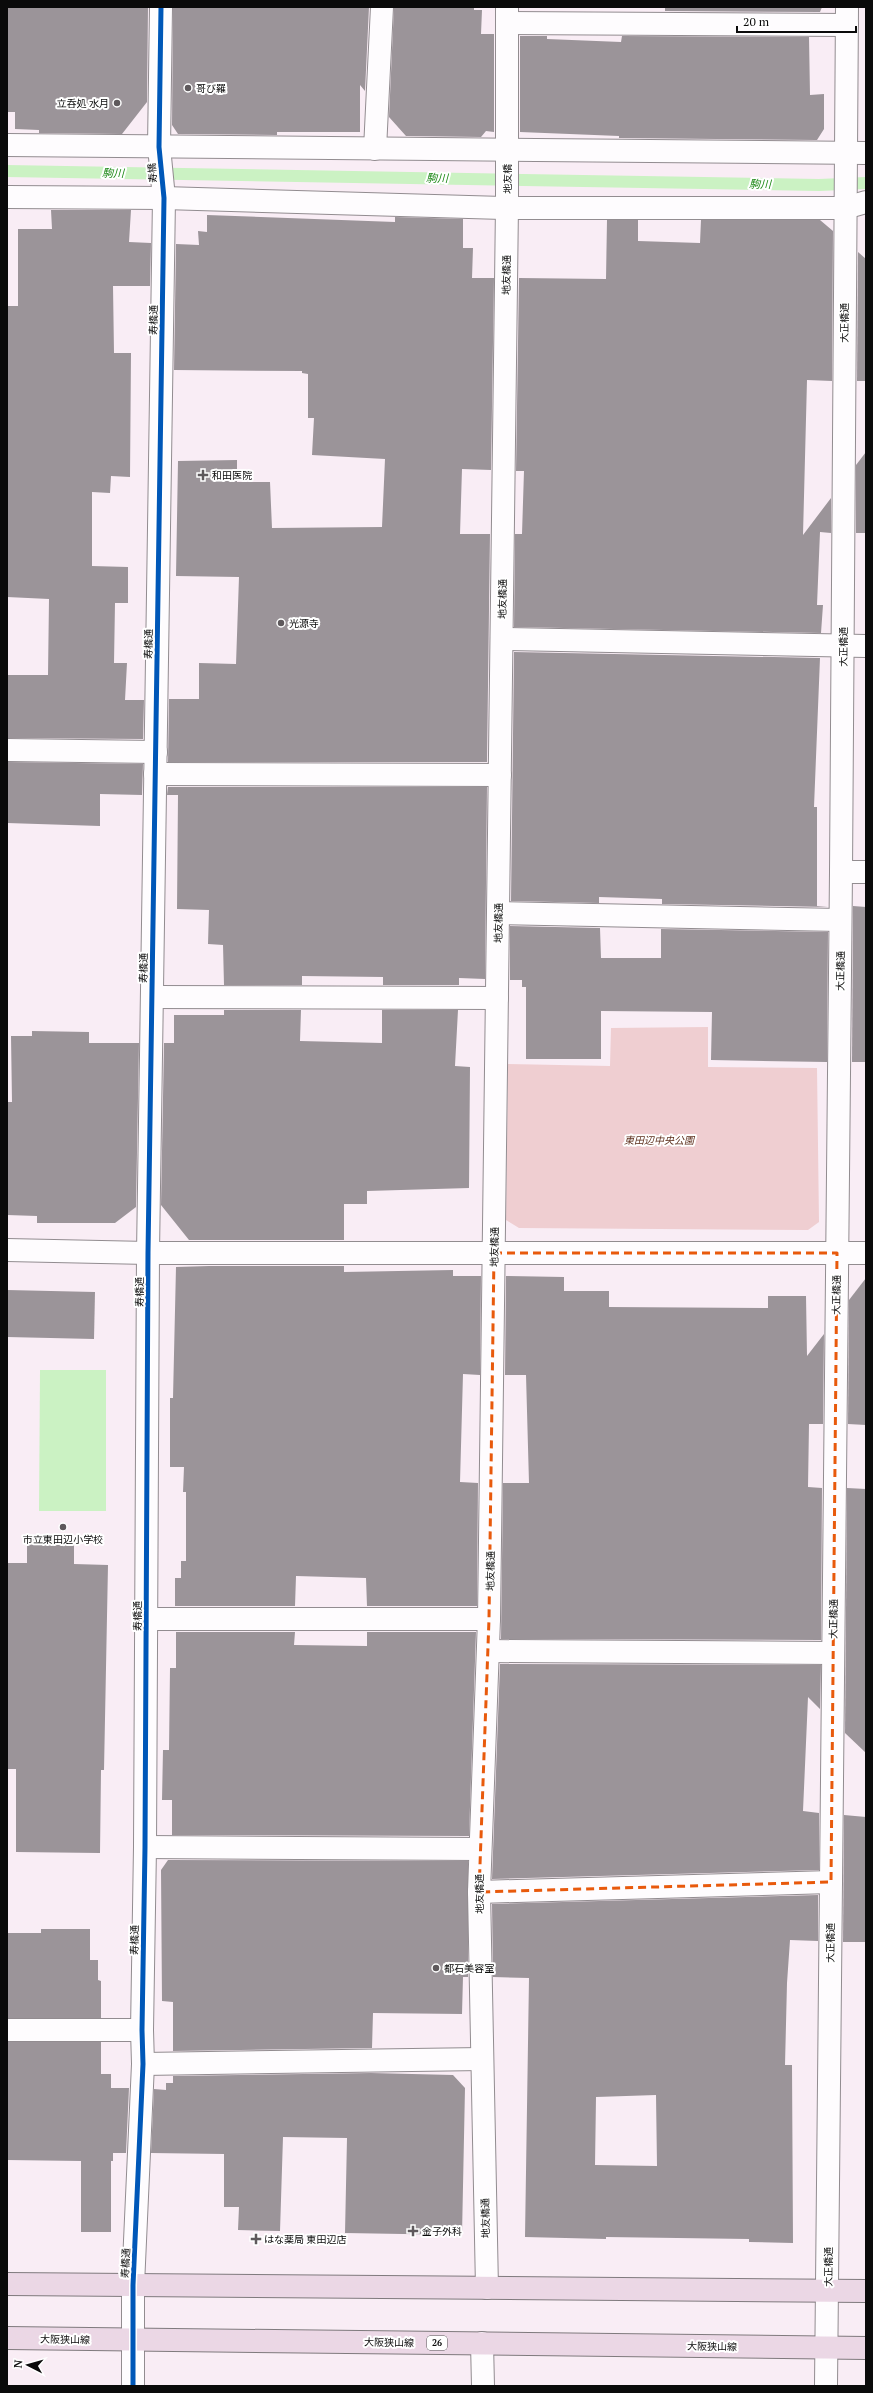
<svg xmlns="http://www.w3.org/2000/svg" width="873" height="2393" font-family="'PT Serif','Noto Sans JP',serif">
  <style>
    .green { fill: #efced1 }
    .water { fill: #cbf2c3 }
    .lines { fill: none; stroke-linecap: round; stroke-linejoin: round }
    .stream { stroke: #cbf2c3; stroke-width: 12 }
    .building { fill: #9b9499; fill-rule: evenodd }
    .minor-casing { stroke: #928c90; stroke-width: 24 }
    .major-casing { stroke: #7f7a7d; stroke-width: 24 }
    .minor { stroke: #fefcfe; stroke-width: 22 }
    .major { stroke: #ebd7e5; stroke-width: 22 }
    .cycleway-casing { stroke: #fff; stroke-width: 8 }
    .cycleway { stroke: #0057b8; stroke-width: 5 }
    .marked { fill: none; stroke: #e8590c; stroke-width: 3; stroke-dasharray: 8 5; stroke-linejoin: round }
    .poi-dot { fill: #5e595c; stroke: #fff; stroke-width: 1.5 }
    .labels { text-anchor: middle; stroke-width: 4; stroke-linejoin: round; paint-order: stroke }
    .shield { fill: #fff; stroke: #545454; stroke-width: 1 }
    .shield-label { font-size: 9px; font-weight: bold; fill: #0a0a0a }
    .poi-label { font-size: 10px; fill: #0a0a0a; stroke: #fff; text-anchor: start }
    .street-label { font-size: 10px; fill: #0a0a0a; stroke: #fff }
    .park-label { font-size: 10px; font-style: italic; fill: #5e311e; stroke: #fff }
    .water-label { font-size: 11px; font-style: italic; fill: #1e8918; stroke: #fff }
  </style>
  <rect width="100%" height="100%" fill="#f9edf5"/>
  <path class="green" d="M708 1027V1067L817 1068 819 1222 808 1230 519 1228 506 1220 508 1064 610 1066 611 1028Z"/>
  <path class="water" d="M40 1370H106V1511H39Z"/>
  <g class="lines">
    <path class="stream" d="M7 171 819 185 866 183"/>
  </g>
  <g class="building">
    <path d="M7 7H148L147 102 122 134 39 133V130L15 129V112H7Z"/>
    <path d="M173 7H369L365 91 360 85V132H277V135L178 134 172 125Z"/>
    <path d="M394 7H474V10H482L481 34H494V132L486 131 481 137 406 136 389 117Z"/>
    <path d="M665 7H822L820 12 665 11Z"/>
    <path d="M520 36H547V39L621 42 622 36 809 37 810 95 824 94V129L817 140 619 138V136L520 132Z"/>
    <path d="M51 210H131L129 242 151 243 150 286H113L114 353H131L130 477 111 476 110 493 92 492V566L128 567V603H115L114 663H127L125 700H144L143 739 7 738V675H48L49 599 7 597V306H18V229H52Z"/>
    <path d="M207 215 395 222V217L463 219V248H473L472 278H494L491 470 462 469 460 534H490L487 762H168L169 699H199V663L236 664 239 577 176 576 178 461 237 460V482H270L272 528 382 527 385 459 312 455 314 418H308V374L302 373V371L174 370 176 244 199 245 198 231 207 232Z"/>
    <path d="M607 220H638V241L700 243 701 220H820L833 231 832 381 807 380 803 535 831 498V533L820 532 817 605H823L821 633 514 627 515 534H522L524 471H516L519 278 606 279Z"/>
    <path d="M858 252 866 259V381H857Z"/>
    <path d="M866 452V533H856V465Z"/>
    <path d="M514 652 820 658 814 807H817V906L828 907 662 904V899L599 897V903L511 901Z"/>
    <path d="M7 762 143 764 142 795 100 794V826L7 823Z"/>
    <path d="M168 787H487L485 979 459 978V985H383V977L302 976V985H224L223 945 208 944 209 910 177 909 178 795H167Z"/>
    <path d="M853 906 866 907V1062H852Z"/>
    <path d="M510 926 600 928 601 958H661V929L828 932 827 1062 711 1060 712 1012 601 1011V1059H526V987H522V980H510Z"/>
    <path d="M224 1010H301L300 1041 382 1043V1010H458L455 1066 470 1067 469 1188 367 1191V1204H344V1240H189L161 1205 164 1043H174V1015H224Z"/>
    <path d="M32 1031 89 1032V1043H139L136 1207 115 1223H37V1216L7 1215V1102H12L11 1036H32Z"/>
    <path d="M209 1266H344V1272L453 1270V1276H481L480 1375 463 1374 460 1482 478 1483 477 1606H367L366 1578 296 1576 295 1606H175V1578H181V1561H186V1492H183L184 1467H170V1398H173L176 1267Z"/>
    <path d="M506 1276 564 1277V1291H609V1307L768 1308V1296H806L807 1356 824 1334 823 1424H809L808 1487 822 1488 821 1640 501 1639 503 1483H529L526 1375H505Z"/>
    <path d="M866 1278V1425L848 1424 849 1300Z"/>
    <path d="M7 1290 95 1292 94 1339 7 1337Z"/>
    <path d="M847 1488 866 1489V1753L845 1733Z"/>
    <path d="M27 1539H74V1564L108 1565 104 1770H101L100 1853 16 1852V1769H7V1563H27Z"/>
    <path d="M176 1632H295L294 1645 367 1646V1632H476L469 1836 172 1835V1800H162L163 1750H169L170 1668H176Z"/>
    <path d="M500 1664 821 1665 820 1709 808 1697 803 1811 819 1813V1870L492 1879Z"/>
    <path d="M844 1815 866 1817V1942H843Z"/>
    <path d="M168 1860 468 1861V1977H463L462 2014 373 2013 372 2048 173 2051V2002L162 2001 161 1870Z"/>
    <path d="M818 1895V1941L790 1940 787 1983 785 2065H792L793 2243 749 2242V2239L606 2237V2239L525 2237 529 1978 493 1977 492 1904ZM656 2095 657 2166 595 2165 596 2097Z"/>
    <path d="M41 1929H90V1960H98V1980L101 1981V2018H7V1933H41Z"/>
    <path d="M7 2042H101V2074H111V2088H129L126 2153H113V2161H111V2232H81V2161L7 2160Z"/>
    <path d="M371 2073 453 2075 465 2088 462 2235 345 2233 347 2138 283 2137 280 2231 238 2230 239 2207H224V2154L151 2153 154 2089 166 2090V2083H173V2076Z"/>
  </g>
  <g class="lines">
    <g class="minor-casing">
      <g id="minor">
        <path d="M507 23 847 25"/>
        <path d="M7 145 866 153"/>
        <path d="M375 149 382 7"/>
        <path d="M7 197 164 198 503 208H845L866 202"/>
        <path d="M502 639 866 646"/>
        <path d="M7 750 156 752"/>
        <path d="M155 774 500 775"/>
        <path d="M841 872H866"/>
        <path d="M498 913 840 920"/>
        <path d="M152 997 497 998"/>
        <path d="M7 1250 148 1253H866"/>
        <path d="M146 1619H489"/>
        <path d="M488 1651 833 1653"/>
        <path d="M145 1847 479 1849"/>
        <path d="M479 1892 831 1882"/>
        <path d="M7 2030H142"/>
        <path d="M143 2064 482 2059"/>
        <path d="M487 2288 479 1892 489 1619 507 205V7"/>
        <path d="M482 2343 483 2386"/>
        <path d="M133 2386V2285L143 2064 142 2030 145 1847 148 1253 164 198 159 147 161 7"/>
        <path d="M826 2386 841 872 847 7"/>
      </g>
    </g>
    <g class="major-casing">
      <g id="major">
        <path d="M7 2284 866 2291"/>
        <path d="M7 2338 866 2348"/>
      </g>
    </g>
    <use href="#minor" class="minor"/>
    <use href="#major" class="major"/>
    <g class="cycleway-casing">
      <path id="cycleway" d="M133 2386V2285L143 2064 142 2030 145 1847 148 1253 164 198 159 147 161 7"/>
    </g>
    <use href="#cycleway" class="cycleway"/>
  </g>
  <path class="marked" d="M494 1253H837L831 1882 479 1892 489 1619Z"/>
  <g class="poi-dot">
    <circle cx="188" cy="88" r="4"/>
    <circle cx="117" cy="103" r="4"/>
    <path d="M201 469h4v4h4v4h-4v4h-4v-4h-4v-4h4z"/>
    <circle cx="281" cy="623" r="4"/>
    <circle cx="63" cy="1527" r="4"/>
    <circle cx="436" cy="1968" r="4"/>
    <path d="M411 2225h4v4h4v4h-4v4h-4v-4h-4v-4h4z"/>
    <path d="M254 2233h4v4h4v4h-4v4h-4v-4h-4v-4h4z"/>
  </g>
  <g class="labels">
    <rect class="shield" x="427" y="2336" width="20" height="14" rx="3"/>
    <g class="shield-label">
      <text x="437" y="2346">26</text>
    </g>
    <g class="poi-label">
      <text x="196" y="92">哥び羅</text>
      <text x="109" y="107" text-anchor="end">立呑処 水月</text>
      <text x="212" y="479">和田医院</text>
      <text x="289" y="627">光源寺</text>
      <text x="63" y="1543" text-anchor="middle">市立東田辺小学校</text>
      <text x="444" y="1972">都石美容室</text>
      <text x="422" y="2235">金子外科</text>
      <text x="264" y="2243">はな薬局 東田辺店</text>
    </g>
    <g class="street-label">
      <text transform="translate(152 173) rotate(-95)" y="4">寿橋</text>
      <text transform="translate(507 179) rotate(-90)" y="4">地友橋</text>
      <text transform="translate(506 275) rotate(-89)" y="4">地友橋通</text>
      <text transform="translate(153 320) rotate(-89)" y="4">寿橋通</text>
      <text transform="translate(844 323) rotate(-90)" y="4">大正橋通</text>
      <text transform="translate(502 599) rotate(-89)" y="4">地友橋通</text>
      <text transform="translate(148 644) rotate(-89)" y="4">寿橋通</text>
      <text transform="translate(843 647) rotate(-90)" y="4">大正橋通</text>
      <text transform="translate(498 923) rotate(-89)" y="4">地友橋通</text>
      <text transform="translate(143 968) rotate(-89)" y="4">寿橋通</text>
      <text transform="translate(840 971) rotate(-89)" y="4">大正橋通</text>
      <text transform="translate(494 1247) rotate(-89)" y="4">地友橋通</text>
      <text transform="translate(139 1292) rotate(-90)" y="4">寿橋通</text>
      <text transform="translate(836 1295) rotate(-89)" y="4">大正橋通</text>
      <text transform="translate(490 1571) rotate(-89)" y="4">地友橋通</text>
      <text transform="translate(137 1616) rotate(-90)" y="4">寿橋通</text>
      <text transform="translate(833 1619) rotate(-89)" y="4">大正橋通</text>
      <text transform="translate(479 1894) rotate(-90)" y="4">地友橋通</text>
      <text transform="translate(134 1940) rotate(-89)" y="4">寿橋通</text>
      <text transform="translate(830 1943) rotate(-90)" y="4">大正橋通</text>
      <text transform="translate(485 2218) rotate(-91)" y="4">地友橋通</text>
      <text transform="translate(125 2263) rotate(-87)" y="4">寿橋通</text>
      <text transform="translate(828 2267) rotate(-90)" y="4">大正橋通</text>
      <text transform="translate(65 2339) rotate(1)" y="4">大阪狭山線</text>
      <text transform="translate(389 2342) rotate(1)" y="4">大阪狭山線</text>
      <text transform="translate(712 2346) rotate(1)" y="4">大阪狭山線</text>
    </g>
    <g class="park-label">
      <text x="659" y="1144">東田辺中央公園</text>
    </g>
    <g class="water-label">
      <text transform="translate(113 173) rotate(1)" y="4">駒川</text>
      <text transform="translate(437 178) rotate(1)" y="4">駒川</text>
      <text transform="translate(760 184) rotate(1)" y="4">駒川</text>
    </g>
  </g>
  <rect width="873" height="2393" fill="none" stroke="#0a0a0a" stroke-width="16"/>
  <g transform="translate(28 2365) rotate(276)" stroke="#ffffff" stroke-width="3" paint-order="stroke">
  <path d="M0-3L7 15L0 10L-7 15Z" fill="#0a0a0a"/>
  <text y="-6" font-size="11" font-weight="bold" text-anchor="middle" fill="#0a0a0a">N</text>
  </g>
  <path d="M737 26v6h119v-6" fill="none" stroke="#0a0a0a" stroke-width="2"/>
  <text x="743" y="26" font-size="12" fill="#0a0a0a" stroke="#ffffff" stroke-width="3" paint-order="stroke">20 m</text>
</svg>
